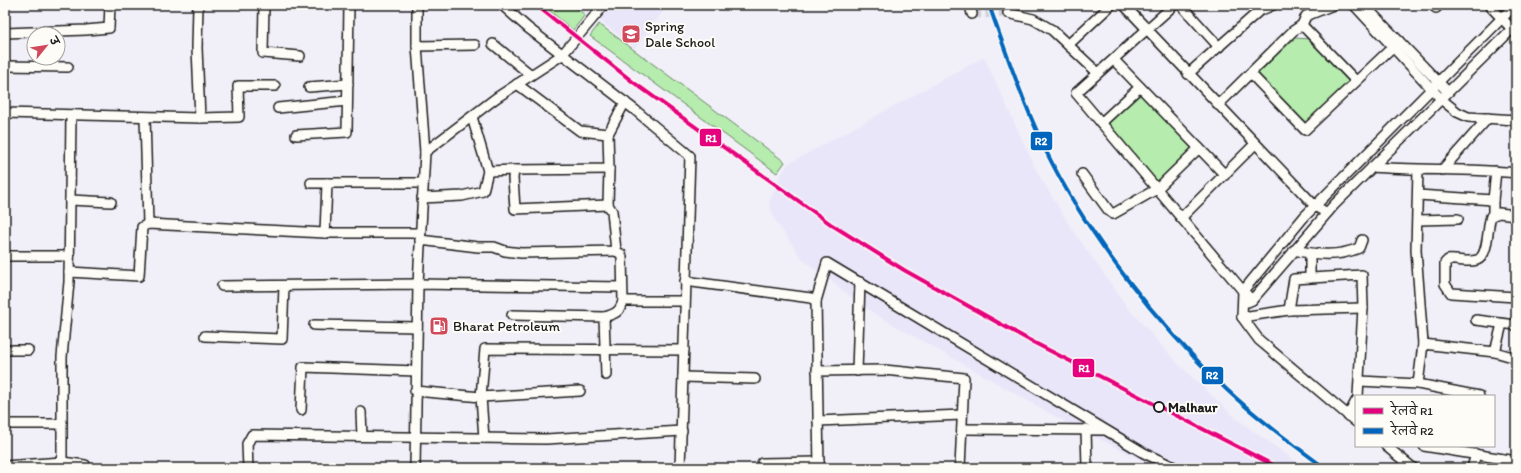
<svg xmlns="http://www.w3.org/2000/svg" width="1521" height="473" font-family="Itim,'Playpen Sans Deva',sans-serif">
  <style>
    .built { fill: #e9e6f9 }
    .green { fill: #b6ecae; stroke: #698465 }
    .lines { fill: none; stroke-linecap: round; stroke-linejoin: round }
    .minor-tunnel { stroke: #d1cfd7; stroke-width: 9; stroke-dasharray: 9 4.5; stroke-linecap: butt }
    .minor-casing { stroke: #1c1c1c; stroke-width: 12 }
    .minor { stroke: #fdfcf7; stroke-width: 9 }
    .rail { stroke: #1c1c1c; stroke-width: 2 }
    .rail-1-casing { stroke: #fdfcf7; stroke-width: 7 }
    .rail-2-casing { stroke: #fdfcf7; stroke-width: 7 }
    .rail-1 { stroke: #e5007d; stroke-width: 4 }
    .rail-2 { stroke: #0065bd; stroke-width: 4 }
    .stop-dot { fill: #fdfcf7; stroke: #1c1c1c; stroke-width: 2 }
    .labels { text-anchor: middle; stroke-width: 4; stroke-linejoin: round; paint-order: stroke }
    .poi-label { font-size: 14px; fill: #1c1c1c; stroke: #fdfcf7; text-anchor: start }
    .stop-label { font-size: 14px; font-weight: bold; fill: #1c1c1c; stroke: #fdfcf7; text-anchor: start }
    .line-badge { stroke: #fdfcf7; stroke-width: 1.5 }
    .badge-label { font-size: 11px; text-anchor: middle; font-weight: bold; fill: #fff }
  </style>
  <rect width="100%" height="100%" fill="#f1eff8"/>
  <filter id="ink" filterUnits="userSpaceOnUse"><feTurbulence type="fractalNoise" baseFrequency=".025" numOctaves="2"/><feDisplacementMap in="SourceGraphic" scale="8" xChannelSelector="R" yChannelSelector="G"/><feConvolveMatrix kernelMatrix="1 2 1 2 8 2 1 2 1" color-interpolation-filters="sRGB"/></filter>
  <g filter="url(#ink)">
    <g class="built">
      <path d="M610 5H668L635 48 598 19Z"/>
      <path d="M984 57 1037 172 1073 231 1128 308 1178 364 1238 420 1305 468H1157L1067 423 873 313 803 260 775 220 769 203 781 175 788 164Z"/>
    </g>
    <g class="green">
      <path d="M543 5H573L585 15 573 30Z"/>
      <path d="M599 24 785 162 777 173 590 36Z"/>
      <path d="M1295 38 1309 39 1349 82 1306 125 1256 75Z"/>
      <path d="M1140 91 1194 149 1157 185 1105 123Z"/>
    </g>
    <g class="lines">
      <path class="minor-tunnel" d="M972 14 1008 13"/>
      <g class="minor-casing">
        <g id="minor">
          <path d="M264 5 263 53 300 56"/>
          <path d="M417 5V46L425 152"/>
          <path d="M502 5 528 28 635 110 690 156 680 468"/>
          <path d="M970 5 972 14"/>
          <path d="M1124 5 1315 206 1327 213"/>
          <path d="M1174 5 1076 93 1243 291 1252 300"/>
          <path d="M1181 5 1219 47"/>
          <path d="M1354 5 1441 99 1457 112 1468 117 1516 120"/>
          <path d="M1364 5 1448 92"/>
          <path d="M1433 5 1436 8 1439 5"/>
          <path d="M1489 5 1512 29"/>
          <path d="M1008 13 1033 19 1052 30 1098 73"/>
          <path d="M1302 25 1356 81"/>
          <path d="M5 33 86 30 109 28 110 5"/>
          <path d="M493 44 531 75"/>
          <path d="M1068 45 1111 5"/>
          <path d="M417 46 475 45"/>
          <path d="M1114 60 1225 175"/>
          <path d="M5 66 68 67"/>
          <path d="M1188 74 1259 11 1273 5"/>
          <path d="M1251 74 1305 130 1399 41"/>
          <path d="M309 87 348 84"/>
          <path d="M1218 105 1293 31 1302 25 1306 16 1333 5"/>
          <path d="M278 108 347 101"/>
          <path d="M5 113 200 118 197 48 198 5"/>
          <path d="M145 117 148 224"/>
          <path d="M200 118 239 117 238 86H275"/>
          <path d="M1101 123 1140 87"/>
          <path d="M608 134 625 102"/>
          <path d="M296 135 347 132 349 5"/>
          <path d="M1372 167C1420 171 1468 168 1516 173"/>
          <path d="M1418 170 1416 250 1423 344 1418 384"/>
          <path d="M1442 170 1488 118"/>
          <path d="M488 171 514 170"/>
          <path d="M1082 174 1109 211 1113 214 1157 189 1199 148"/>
          <path d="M311 183H423"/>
          <path d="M1418 195 1493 200V213"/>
          <path d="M422 198 462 196 483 191 488 171 472 117"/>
          <path d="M70 200 111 202"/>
          <path d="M1493 200 1496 171"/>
          <path d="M608 205 609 169"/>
          <path d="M1516 215 1499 213 1491 216C1487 227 1489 256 1477 260 1468 263 1457 259 1448 260L1445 263V284L1451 293 1516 297"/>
          <path d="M1181 218 1255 144"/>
          <path d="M1418 220 1458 219"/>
          <path d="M325 233 327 183"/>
          <path d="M420 240 478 247H494L505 251 521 253 616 251 612 211 608 205 515 209 513 178 514 170 609 169 608 134 580 131 517 84"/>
          <path d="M1294 250C1317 255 1338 257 1359 248L1362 240"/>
          <path d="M616 251 621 254 622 257 623 301H685"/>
          <path d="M5 256H69"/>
          <path d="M69 272 139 276 142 227 148 224 325 233H420"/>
          <path d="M1310 278V254"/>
          <path d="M685 281 811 298 816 301 819 468"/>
          <path d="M222 286 418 284 622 287"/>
          <path d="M816 301 827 263 1144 453 1176 468"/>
          <path d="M1248 302 1252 300 1334 205 1516 25"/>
          <path d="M1289 310 1294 279 1362 275 1363 308 1358 396"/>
          <path d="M512 315 604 317 606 375"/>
          <path d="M604 317C615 314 620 312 623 301"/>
          <path d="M1242 317 1289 310 1363 308"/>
          <path d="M1476 320 1516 325"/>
          <path d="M314 325 417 327"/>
          <path d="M205 336 282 339 284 286"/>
          <path d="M1423 344 1495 352 1516 358"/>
          <path d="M5 350H28"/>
          <path d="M1495 352 1502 324"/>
          <path d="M817 371 884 370 964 378 960 468"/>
          <path d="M857 371 860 282"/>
          <path d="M683 377 755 379"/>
          <path d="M1360 381 1418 384 1479 396"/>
          <path d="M415 391 481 397 580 391"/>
          <path d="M301 410 303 367 416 371"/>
          <path d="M361 412 362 436"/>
          <path d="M1348 416 1356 401"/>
          <path d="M818 421 962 415"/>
          <path d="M1356 422 1259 340 1242 317 1243 291 1304 217 1515 5"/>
          <path d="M5 424H62"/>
          <path d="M962 429 1103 430"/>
          <path d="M1086 429 1087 468"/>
          <path d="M484 438 481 397 485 349 684 350"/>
          <path d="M1386 446 1413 468"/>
          <path d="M1424 446 1516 461"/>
          <path d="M762 463 819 462"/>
          <path d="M5 466 62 462V357L69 282 71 115"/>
          <path d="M59 466 62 462 85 465V468"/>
          <path d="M248 468 247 444 252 435 546 439 682 431"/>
          <path d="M415 468 418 284 425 152 496 98 562 55 604 5"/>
          <path d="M1472 468 1476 454"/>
        </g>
      </g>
      <use href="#minor" class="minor"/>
      <path class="rail" d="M536 5 633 82 832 225 904 270 1029 340 1279 468"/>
      <g class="rail-1-casing">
        <path id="rail-1" d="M536 5 633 82 832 225 904 270 1029 340 1279 468"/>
      </g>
      <g class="rail-2-casing">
        <path id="rail-2" d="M989 5C1006 53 1023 102 1045 149 1086 234 1157 324 1226 389 1257 418 1291 443 1325 468"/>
      </g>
      <use href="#rail-1" class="rail-1"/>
      <use href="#rail-2" class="rail-2"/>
    </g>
  </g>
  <defs>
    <g id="school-square" transform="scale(1)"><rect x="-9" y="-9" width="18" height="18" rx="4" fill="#d1495b" stroke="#fdfcf7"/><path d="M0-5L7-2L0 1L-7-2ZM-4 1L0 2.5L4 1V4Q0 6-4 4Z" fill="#fff"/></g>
    <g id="fuel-square" transform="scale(1)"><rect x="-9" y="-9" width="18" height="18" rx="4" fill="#d1495b" stroke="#fdfcf7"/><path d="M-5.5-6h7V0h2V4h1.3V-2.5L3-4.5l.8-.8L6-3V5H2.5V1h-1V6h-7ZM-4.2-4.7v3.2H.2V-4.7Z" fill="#fff"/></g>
  </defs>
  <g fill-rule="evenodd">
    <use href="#school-square" x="631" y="34"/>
    <use href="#fuel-square" x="439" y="326"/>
  </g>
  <circle class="stop-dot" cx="1159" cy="407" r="5"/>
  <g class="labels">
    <g class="poi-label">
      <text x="645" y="31">Spring<tspan x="645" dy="16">Dale School</tspan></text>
      <text x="453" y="331">Bharat Petroleum</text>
    </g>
    <g class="stop-label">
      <text x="1168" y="412">Malhaur</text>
    </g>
  </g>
  <g class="line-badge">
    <rect x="699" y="128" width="23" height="19" rx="4" fill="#e5007d"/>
    <rect x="1030" y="131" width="23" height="20" rx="4" fill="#0065bd"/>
    <rect x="1072" y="358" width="23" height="20" rx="4" fill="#e5007d"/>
    <rect x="1201" y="366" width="23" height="19" rx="4" fill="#0065bd"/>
  </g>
  <g class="badge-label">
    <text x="711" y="142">R1</text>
    <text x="1041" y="145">R2</text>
    <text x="1084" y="372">R1</text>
    <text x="1212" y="379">R2</text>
  </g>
  <rect width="1521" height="473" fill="none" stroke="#fdfcf7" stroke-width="20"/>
  <rect x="10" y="10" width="1501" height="453" fill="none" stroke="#1c1c1c" stroke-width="1.5" filter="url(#ink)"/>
  <rect x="1355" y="395" width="140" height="52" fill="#fdfcf7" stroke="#a3a29f"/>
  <rect x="1363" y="408" width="20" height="6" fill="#e5007d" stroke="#a3a29f"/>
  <text x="1391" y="415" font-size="12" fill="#1c1c1c">रेलवे R1</text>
  <rect x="1363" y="428" width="20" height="6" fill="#0065bd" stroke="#a3a29f"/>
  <text x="1391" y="435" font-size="12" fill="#1c1c1c">रेलवे R2</text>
  <g transform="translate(46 46) rotate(60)"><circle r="19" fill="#fdfcf7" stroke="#a3a29f"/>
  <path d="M0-3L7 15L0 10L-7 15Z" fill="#d1495b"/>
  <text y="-6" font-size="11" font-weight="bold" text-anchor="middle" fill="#1c1c1c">उ</text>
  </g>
</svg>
